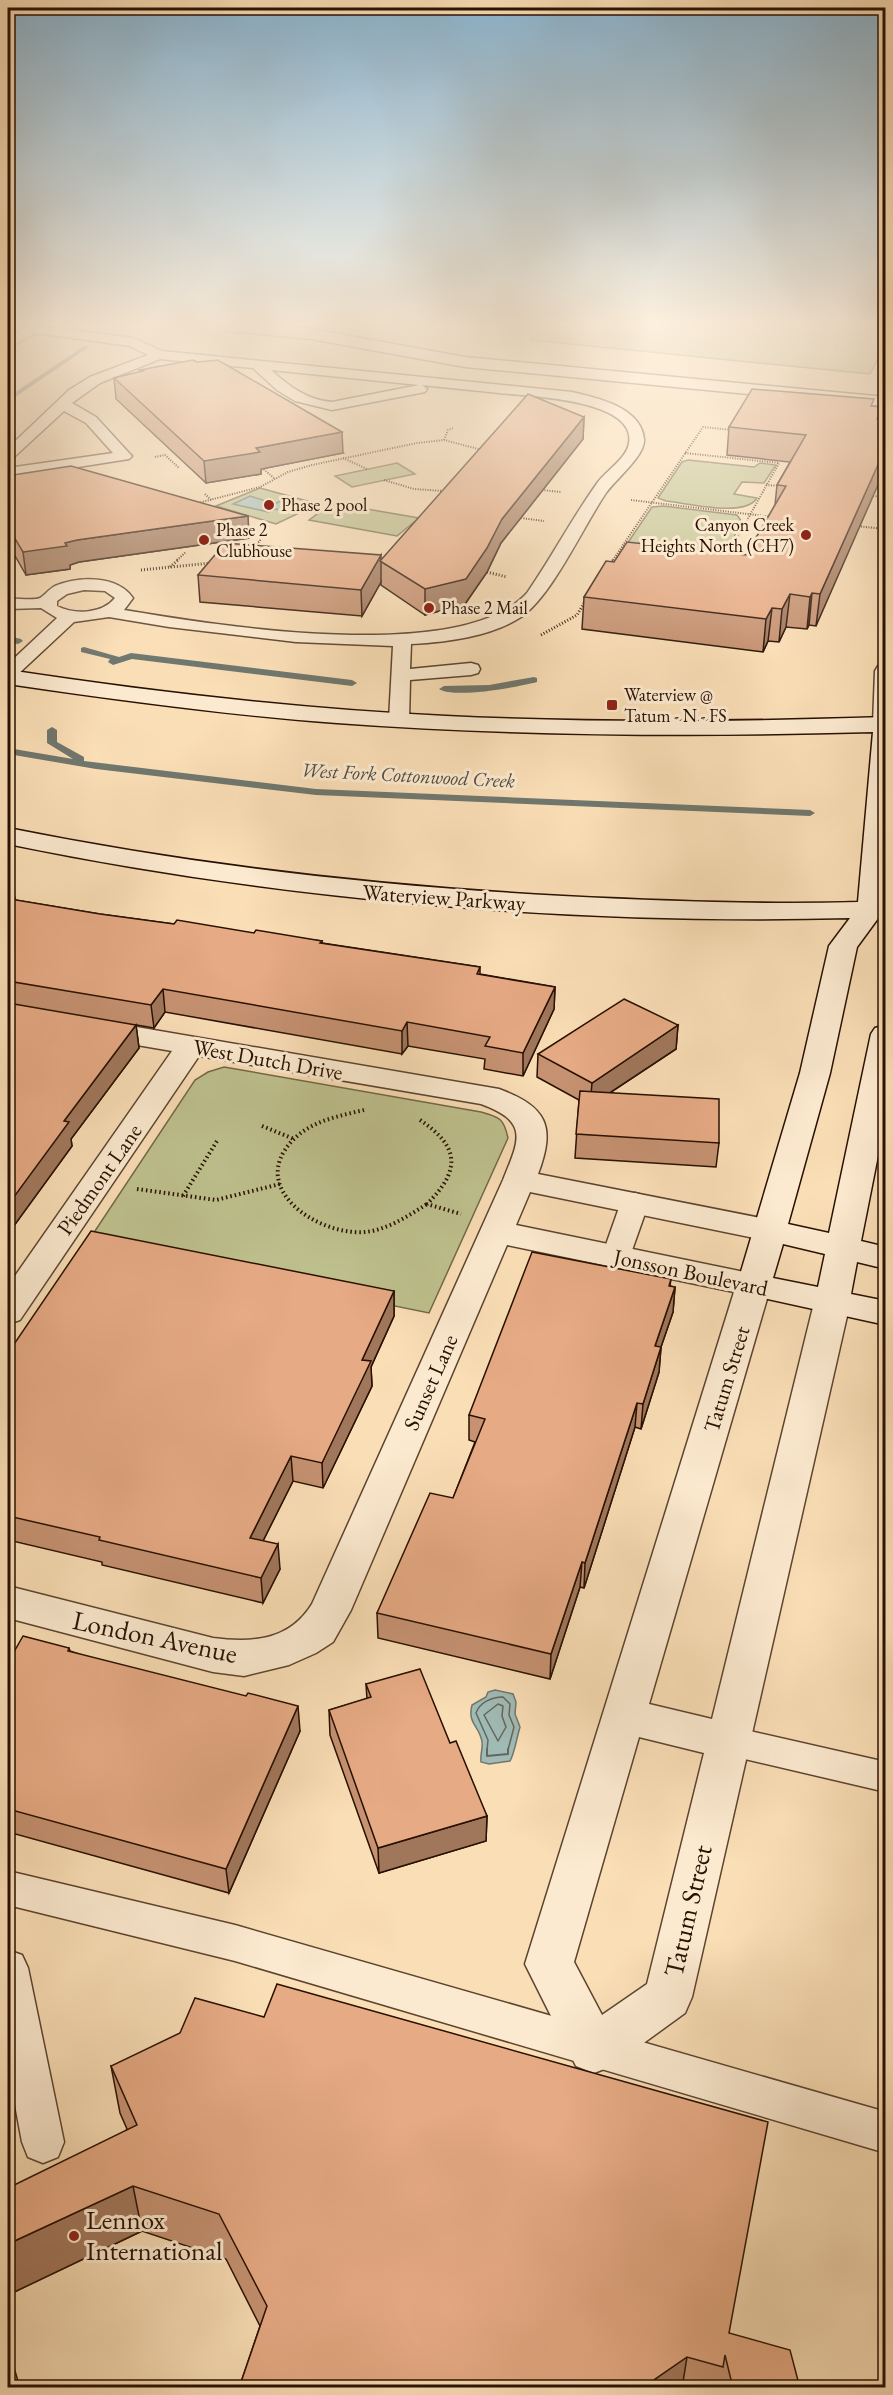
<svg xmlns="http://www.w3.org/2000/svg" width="893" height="2395" font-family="'EB Garamond',serif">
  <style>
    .green { fill: #bec18e; stroke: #736848; stroke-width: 1.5 }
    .water { fill: #a0bbb6; stroke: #70776e; stroke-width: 1.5 }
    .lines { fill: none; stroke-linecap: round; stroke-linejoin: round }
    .shore-far1 { stroke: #64665c; stroke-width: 1.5 }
    .shore { stroke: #64665c; stroke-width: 2 }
    .stream { fill: #70776e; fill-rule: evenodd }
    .lane-casing { stroke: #5c442f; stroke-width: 3 }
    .street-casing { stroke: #5c442f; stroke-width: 3 }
    .secondary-casing { stroke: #281002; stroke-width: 3 }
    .path-far2 { stroke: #281002; stroke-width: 2; stroke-dasharray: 1 1.5; stroke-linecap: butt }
    .path-far1 { stroke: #281002; stroke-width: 3; stroke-dasharray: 1 2; stroke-linecap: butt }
    .path { stroke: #281002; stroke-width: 4; stroke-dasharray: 1.5 3; stroke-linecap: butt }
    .lane { fill: #fcead0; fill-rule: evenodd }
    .street { fill: #fcead0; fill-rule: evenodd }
    .secondary { fill: #fcead0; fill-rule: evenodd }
    .wall { fill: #c69272; stroke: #281002; stroke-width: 1.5 }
    .shaded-wall { fill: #a1775c; stroke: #281002; stroke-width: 1.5 }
    .building { fill: #e6aa84; stroke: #281002; stroke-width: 1.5 }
    .poi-dot { fill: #8f2418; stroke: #fcead0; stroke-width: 2 }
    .labels { text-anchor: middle; stroke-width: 6; stroke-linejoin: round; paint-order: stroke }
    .far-poi-label { font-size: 18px; fill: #281002; stroke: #fcead0; text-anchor: start }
    .far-water-label { font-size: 20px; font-style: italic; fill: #524c41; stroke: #fcead0 }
    .street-label { font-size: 22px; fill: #281002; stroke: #fcead0 }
    .near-street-label { font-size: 27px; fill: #281002; stroke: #fcead0 }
    .near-poi-label { font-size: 27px; fill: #281002; stroke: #fcead0; text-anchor: start }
  </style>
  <rect width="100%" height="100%" fill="#fadeb6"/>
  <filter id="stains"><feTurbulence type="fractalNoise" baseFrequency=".00333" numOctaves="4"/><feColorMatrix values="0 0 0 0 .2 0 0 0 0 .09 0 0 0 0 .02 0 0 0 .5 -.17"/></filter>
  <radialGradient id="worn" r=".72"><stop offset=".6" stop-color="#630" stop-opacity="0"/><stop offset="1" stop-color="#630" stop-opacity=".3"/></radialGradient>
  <g class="green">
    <path d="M545 326H885V345L870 374 530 340Z"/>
    <path d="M688 460 754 467 760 463 776 465 764 483 742 482 734 494 757 498C745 518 687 503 666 501L658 498 682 462Z"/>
    <path d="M397 463 415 474 352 487 335 476Z"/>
    <path d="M260 488 318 504 276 524 216 506Z"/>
    <path d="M332 503 419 518 397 536 309 520Z"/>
    <path d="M663 506 737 515 742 522 711 579 614 563 652 507Z"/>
    <path d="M224 1067 481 1112C500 1117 504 1119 508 1138L429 1313 87 1243 195 1080 208 1072Z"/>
  </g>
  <g class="water">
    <path d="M250 496 275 504 284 499 305 505 287 512 275 509 268 512 233 504Z"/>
    <path d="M495 1690 513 1694 516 1702 515 1714 520 1727C517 1737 514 1755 510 1761L489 1764 481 1762C480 1755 483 1748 482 1742 480 1726 467 1724 472 1705L486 1697 488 1692Z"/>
  </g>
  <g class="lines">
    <g class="shore-far1">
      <path d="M498 1704 503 1706 502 1716 506 1727 498 1741 484 1715Z"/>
      <path d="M487 1750 488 1740 476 1713C480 1702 492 1697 503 1697L510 1704 509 1715 514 1727 508 1750"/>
    </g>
    <path class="shore" d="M487 1749V1756L508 1754V1749"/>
    <g class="stream">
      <path d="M84 346 89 347 8 402V397Z"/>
      <path d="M8 636 21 639 23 641 18 644 8 642Z"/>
      <path d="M84 647 119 657 131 653 352 680 357 683 352 686 132 659 113 665 108 662 110 659 81 652V648Z"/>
      <path d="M534 677 537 678V682C518 687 454 699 439 689L444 686 489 685Z"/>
      <path d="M52 727 57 730V742L84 757V761L316 789 810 810 815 813 810 816 316 795 96 769 8 754V748L73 759 47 743V730Z"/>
    </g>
    <g class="lane-casing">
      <g id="lane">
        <path d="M21 326H39L133 338 162 351 572 392C597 398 641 407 644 439 646 455 615 480 606 493 583 527 552 596 521 617 490 637 447 642 411 644L410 669 471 663 478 665 480 669 478 673 471 675 410 680 409 720 406 724H392L389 720 393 646 296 642 169 627 109 617 74 622 15 677 8 679V664L57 618 41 608 8 609V599C16 598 33 601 40 598 45 595 49 589 55 586 79 576 117 575 133 598L124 610C215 625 460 666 527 593 552 557 572 518 598 482 607 470 627 458 629 443 637 399 526 396 499 393 473 390 448 388 422 385L427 389 425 392 332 410 295 401 277 390 253 368 160 359 100 383 72 403 96 417 129 453 132 456 129 459 8 478V468L113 453 86 423 64 411 13 458 8 459V448L69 390 90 377 148 355 130 346 36 333 8 348V339L24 329ZM271 370 419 385 332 402C307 400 289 386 271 370ZM84 590 105 591 115 598C102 614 75 615 57 606V601L67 594Z"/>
        <path d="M635 1193 645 1196 649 1202 630 1256 626 1262 616 1265 606 1262 602 1256 621 1202 625 1196Z"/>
        <path d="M728 1726 886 1762V1792L715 1752 710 1741 715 1730Z"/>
        <path d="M8 1871 235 1925 886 2112V2153L235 1961 8 1905Z"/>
        <path d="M8 1950 22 1955 28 1968 64 2142 58 2157 43 2163 28 2157 22 2142 8 2067Z"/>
      </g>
    </g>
    <g class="street-casing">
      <g id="street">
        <path d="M220 326H275L311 329 465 357 886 397V407L465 367 311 339 228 331Z"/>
        <path d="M886 664V731H885L877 729 873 724 875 671 878 666Z"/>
        <path d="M8 1005 499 1089C547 1107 556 1126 538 1174L781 1222 786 1230 781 1238 769 1241 530 1192 516 1225 754 1274 766 1277 771 1285 649 1704 712 1719 814 1303 820 1295 832 1291 844 1295 850 1303 692 1997 685 2013 612 2066 594 2073 576 2066 525 1964 734 1292 507 1245 351 1610 333 1642 316 1653 289 1665 244 1676 213 1672 8 1618V1586L213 1638C252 1643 289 1641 312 1604L503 1180C519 1140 530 1122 481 1104L199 1056 20 1320 8 1324V1286L172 1051 8 1023ZM639 1737 704 1753 647 1984 602 2015 574 1962Z"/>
      </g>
    </g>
    <g class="secondary-casing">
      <path id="secondary" d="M8 670C153 692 299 709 446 716 592 723 739 722 886 717V917H879L857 947 830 1073 788 1224 829 1233 871 1034 875 1028 886 1025V1115L861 1241 886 1247V1269L857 1262 851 1294 886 1301V1325L754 1296 742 1293 737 1285 800 1073 829 946 850 918C570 925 281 900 8 844V828C191 865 376 886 563 896 661 901 760 905 858 902L873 732C694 737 516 736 337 723 227 715 117 700 8 684ZM783 1244 825 1254 818 1287 773 1278Z"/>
    </g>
    <g class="path-far2">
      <path d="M444 440 448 430 453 428"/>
      <path d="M685 453 779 463 727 556"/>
      <path d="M155 457 165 455 179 468"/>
      <path d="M343 458 367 469"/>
      <path d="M260 466 275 479"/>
      <path d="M384 480 414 489 444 491"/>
      <path d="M766 485 780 486"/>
      <path d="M542 490 561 492"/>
      <path d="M205 494 211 500"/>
      <path d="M873 496 886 497"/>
      <path d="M631 500 773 517"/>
      <path d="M198 503 260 487 288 472 312 465 417 443 444 440 482 450"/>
      <path d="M521 518 544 521"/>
      <path d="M856 526 885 529"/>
      <path d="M244 530 254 531 261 536 260 541 251 548"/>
      <path d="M8 560 17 551"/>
      <path d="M177 560 186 552"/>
      <path d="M613 560 703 427 732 430"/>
    </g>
    <g class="path-far1">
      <path d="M8 561 9 559"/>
      <path d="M609 566 614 559"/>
      <path d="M170 567 179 559"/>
      <path d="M141 570 211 563"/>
      <path d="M487 572 507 577"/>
      <path d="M541 635 577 615 586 600"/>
    </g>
    <g class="path">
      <path d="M364 1110C339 1116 311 1121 293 1140 246 1188 318 1236 365 1232 387 1230 408 1216 427 1204"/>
      <path d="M420 1120C460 1147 461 1170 427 1204L461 1214"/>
      <path d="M262 1126 294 1139"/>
      <path d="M137 1189 216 1200 280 1184"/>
      <path d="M183 1196 217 1141"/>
    </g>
    <use href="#lane" class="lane"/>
    <use href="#street" class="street"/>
    <use href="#secondary" class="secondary"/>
  </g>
  <g class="wall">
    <path d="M140 370 343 453 261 469V474L206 483 116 399 114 378 140 372Z"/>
    <path d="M873 406 883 407 881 419 816 626 809 625 807 629 786 627 779 642 768 641 763 652 582 629 584 597 614 562 746 555 775 505 777 485 790 462 727 455 729 427Z"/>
    <path d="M584 417 583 439 501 543 487 572 465 604 425 615 381 585V582L362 616 200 602 198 575 381 560Z"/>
    <path d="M8 478 248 516 249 538 79 562 70 565V569L26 575 11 549 8 552Z"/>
    <path d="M8 893 14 894 15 900 100 914 174 924 322 941V943L480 967V974L555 987 554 1009 523 1076 484 1069 485 1059 408 1046 402 1054 165 1012 154 1028 136 1025 139 1048 71 1139 72 1146 8 1234Z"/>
    <path d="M678 1025 676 1049 611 1092 719 1143 716 1167 575 1158 579 1100 537 1077 538 1054Z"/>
    <path d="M671 1279 670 1286 675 1287 673 1312 661 1347 659 1372 641 1429 635 1427 584 1588 580 1587 550 1679 378 1638 377 1613 453 1498 475 1442 469 1440V1415Z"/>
    <path d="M394 1291V1316L371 1367 372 1386 323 1488 293 1481 263 1541 280 1569 263 1603 102 1565V1562L8 1540V1353Z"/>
    <path d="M69 1648 70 1651 300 1731 229 1893 8 1832V1656L11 1657Z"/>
    <path d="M366 1684 450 1743 487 1816 486 1841 379 1873 330 1735 329 1710 367 1699Z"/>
    <path d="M111 2066 729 2333 800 2388H239L260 2326 226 2259 142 2231 8 2295 127 2129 120 2113Z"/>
  </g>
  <g class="shaded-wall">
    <path d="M883 407 879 435 877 419Z"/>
    <path d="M584 417 583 439 501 543 487 572 465 604 425 615V589L502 519Z"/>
    <path d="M342 432 343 453 261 469V474L206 483 204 461 256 448Z"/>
    <path d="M885 449V469L816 626 820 594Z"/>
    <path d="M248 516 249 538 79 562 70 565V569L26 575 23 552 77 540Z"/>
    <path d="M8 527 11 549 8 552Z"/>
    <path d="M381 555V582L362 616 361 590Z"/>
    <path d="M812 593 809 625 807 629 810 597Z"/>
    <path d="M790 594 786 627 779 642 782 609Z"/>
    <path d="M772 608 768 641 763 652 766 619Z"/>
    <path d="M14 894 18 916 10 899Z"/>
    <path d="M555 987 554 1009 523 1076V1053Z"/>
    <path d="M163 989 165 1012 154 1028 151 1005Z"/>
    <path d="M407 1022 408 1046 402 1054V1031Z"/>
    <path d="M136 1025 139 1048 71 1139 72 1146 8 1234V1205L64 1121Z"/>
    <path d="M678 1025 676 1049 590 1106 592 1083Z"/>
    <path d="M675 1287 673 1312 653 1370 655 1346Z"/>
    <path d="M394 1291V1316L371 1367 372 1386 323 1488 322 1463 362 1360Z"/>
    <path d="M661 1347 659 1372 641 1429 643 1404Z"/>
    <path d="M637 1403 635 1427 584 1588 585 1563Z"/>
    <path d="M291 1456 293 1481 252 1563 250 1538Z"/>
    <path d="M278 1544 280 1569 263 1603 261 1578Z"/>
    <path d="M582 1562 580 1587 550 1679 551 1654Z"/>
    <path d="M298 1706 300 1731 229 1893 226 1869Z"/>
    <path d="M487 1816 486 1841 379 1873 378 1848Z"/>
    <path d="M133 2186 142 2231 8 2295V2244Z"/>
    <path d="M687 2357 682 2388H642Z"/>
  </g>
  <g class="building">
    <path d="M193 360 197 362 218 360 342 432 256 448 260 452 204 461 114 378 143 371 140 370Z"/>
    <path d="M752 389 874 399 871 406 883 407 877 419 885 420V449L820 594 812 593 810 597 790 594 782 609 772 608 766 619 584 597 606 561 614 562 627 542 746 555 786 486 777 485 806 435 729 427Z"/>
    <path d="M528 394 584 417 502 519 487 548 466 579 425 589 380 561Z"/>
    <path d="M71 466 248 516 77 540 65 543 67 546 23 552 8 527V478L13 475Z"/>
    <path d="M225 543 381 555 361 590 198 575Z"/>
    <path d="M8 893 14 894 10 899 100 914 174 924 177 920 254 933 256 930 322 941 320 943 480 967 477 974 555 987 523 1053 485 1046 490 1037 407 1022 402 1031 163 989 151 1005 8 981Z"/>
    <path d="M624 999 678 1025 592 1083 538 1054Z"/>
    <path d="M8 1003 136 1025 64 1121 69 1122 8 1205Z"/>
    <path d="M580 1091 719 1099V1143L576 1134Z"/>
    <path d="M91 1231 394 1291 362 1360 371 1361 322 1463 291 1456 250 1538 278 1544 261 1578 99 1540 100 1537 8 1516V1353Z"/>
    <path d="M532 1252 671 1279 669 1286 675 1287 655 1346 661 1347 643 1404 637 1403 585 1563 582 1562 551 1654 377 1613 430 1493 453 1498 485 1419 469 1415Z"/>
    <path d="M23 1636 69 1648 68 1651 246 1696 248 1693 298 1706 226 1869 8 1809V1656L11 1657Z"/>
    <path d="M420 1669 450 1743 456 1741 487 1816 378 1848 329 1710 371 1697 366 1684Z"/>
    <path d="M277 1984 768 2122 729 2333 790 2350 800 2388H733L725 2355 723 2367 687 2357 642 2388H239L267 2306 219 2214 133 2186 8 2244V2188L137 2125 111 2066 180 2033 195 1998 264 2017Z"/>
    <path d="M8 2347 20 2388H8Z"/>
  </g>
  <linearGradient id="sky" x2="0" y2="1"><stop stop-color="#8bb7d4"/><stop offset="0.49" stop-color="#fdf0de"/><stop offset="1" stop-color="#fdf0de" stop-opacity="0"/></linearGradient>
  <rect width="893" height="661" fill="url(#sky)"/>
  <g class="poi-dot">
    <circle cx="269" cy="505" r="6"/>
    <circle cx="806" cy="535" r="6"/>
    <circle cx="204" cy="540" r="6"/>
    <circle cx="429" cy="608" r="6"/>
    <rect x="606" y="699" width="12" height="12" rx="3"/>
    <circle cx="74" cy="2236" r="6"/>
  </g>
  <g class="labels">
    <g class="far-poi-label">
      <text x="281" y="511">Phase 2 pool</text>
      <text x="794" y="531" text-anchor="end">Canyon Creek<tspan x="794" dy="21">Heights North (CH7)</tspan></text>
      <text x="216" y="536">Phase 2<tspan x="216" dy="21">Clubhouse</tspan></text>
      <text x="441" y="614">Phase 2 Mail</text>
      <text x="624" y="701">Waterview @<tspan x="624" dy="21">Tatum - N - FS</tspan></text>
    </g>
    <g class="far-water-label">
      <text transform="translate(408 775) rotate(3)" y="7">West Fork Cottonwood Creek</text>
    </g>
    <g class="street-label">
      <text transform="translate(444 897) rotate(4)" y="8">Waterview Parkway</text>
      <text transform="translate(268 1059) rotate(10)" y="8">West Dutch Drive</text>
      <text transform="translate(99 1179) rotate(-55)" y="8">Piedmont Lane</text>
      <text transform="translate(691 1272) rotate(12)" y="8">Jonsson Boulevard</text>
      <text transform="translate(726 1379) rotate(-73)" y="8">Tatum Street</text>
      <text transform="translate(430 1382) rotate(-66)" y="8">Sunset Lane</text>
    </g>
    <g class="near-street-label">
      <text transform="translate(155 1637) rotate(12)" y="9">London Avenue</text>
      <text transform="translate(688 1911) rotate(-77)" y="9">Tatum Street</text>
    </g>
    <g class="near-poi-label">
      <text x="86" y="2229">Lennox<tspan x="86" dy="31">International</tspan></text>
    </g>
  </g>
  <rect width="893" height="2395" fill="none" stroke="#fadeb6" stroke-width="30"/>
  <rect x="9" y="9" width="875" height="2377" fill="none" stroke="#281002" stroke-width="3"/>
  <rect x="15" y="15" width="863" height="2365" fill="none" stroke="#281002" stroke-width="1.5"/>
  <rect width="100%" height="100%" filter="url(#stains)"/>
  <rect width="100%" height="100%" fill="url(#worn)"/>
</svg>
